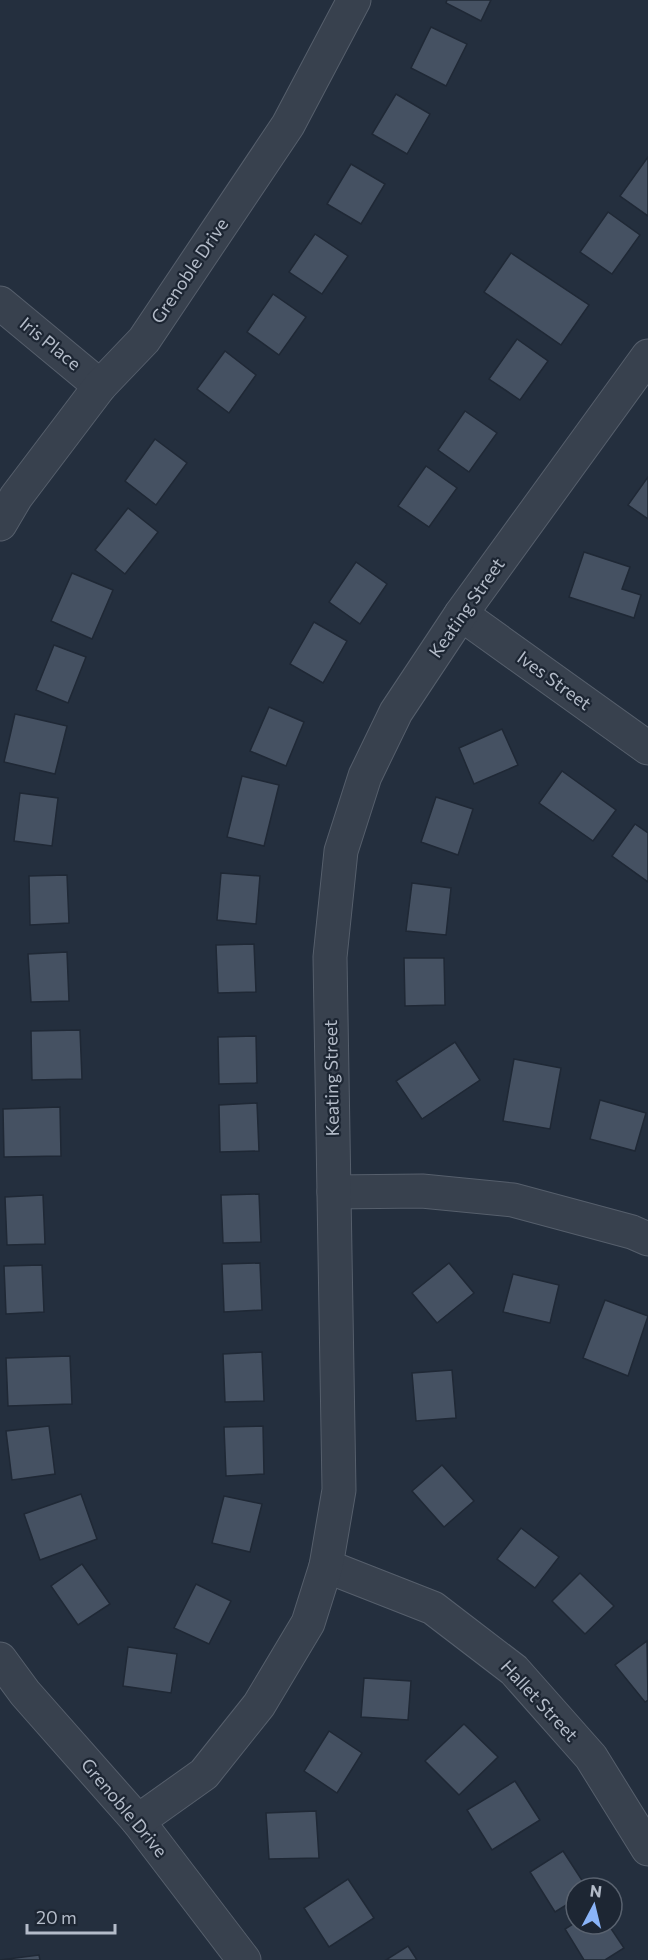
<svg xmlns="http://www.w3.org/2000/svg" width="648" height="1960" font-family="Commissioner,sans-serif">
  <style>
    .building { fill: #455162; stroke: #1f2835; stroke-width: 1.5 }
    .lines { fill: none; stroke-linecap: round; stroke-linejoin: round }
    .minor-casing { stroke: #565f6c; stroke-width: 35 }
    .minor { stroke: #38414e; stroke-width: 33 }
    .labels { text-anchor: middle; stroke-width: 4.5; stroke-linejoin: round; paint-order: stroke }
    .street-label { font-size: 18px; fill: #b4bcc9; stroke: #1d2633 }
  </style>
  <rect width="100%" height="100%" fill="#242f3e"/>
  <g class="building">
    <path d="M447 0H491L481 21 446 3Z"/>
    <path d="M431 27 467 44 446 86 411 68Z"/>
    <path d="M396 94 430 114 407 154 372 134Z"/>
    <path d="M648 157V216L620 196Z"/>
    <path d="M351 164 385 184 361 224 327 204Z"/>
    <path d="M608 212 640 235 612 274 580 252Z"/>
    <path d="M315 234 348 256 322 294 289 272Z"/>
    <path d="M511 253 589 305 561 345 484 292Z"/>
    <path d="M273 294 306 317 279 355 247 332Z"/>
    <path d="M517 339 548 361 520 400 489 379Z"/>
    <path d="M225 351 256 375 229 413 197 389Z"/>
    <path d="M465 411 497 433 469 472 438 450Z"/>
    <path d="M155 439 187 463 156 505 125 481Z"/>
    <path d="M426 466 457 488 429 527 398 506Z"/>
    <path d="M648 477V519L628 505Z"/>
    <path d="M128 508 158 532 125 574 95 550Z"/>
    <path d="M584 552 630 567 622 589 641 595 634 618 569 597Z"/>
    <path d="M356 562 387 584 360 624 329 602Z"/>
    <path d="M72 573 113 590 92 639 51 621Z"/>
    <path d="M314 622 347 641 323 683 290 664Z"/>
    <path d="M54 645 86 657 68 703 36 690Z"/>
    <path d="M269 707 304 722 286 766 250 751Z"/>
    <path d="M15 714 67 726 55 774 4 762Z"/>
    <path d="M502 729 518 765 474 784 459 748Z"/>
    <path d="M562 771 616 810 593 841 539 803Z"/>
    <path d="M242 776 279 785 264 846 227 837Z"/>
    <path d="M20 793 58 798 52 846 14 841Z"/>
    <path d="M436 797 473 809 458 855 421 842Z"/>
    <path d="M635 824 648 833V882L612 856Z"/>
    <path d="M221 873 260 876 256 924 217 920Z"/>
    <path d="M67 875 69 923 30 925 29 876Z"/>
    <path d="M412 883 451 888 446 935 406 931Z"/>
    <path d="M254 944 256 992 218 993 216 945Z"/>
    <path d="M67 952 69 1001 31 1002 28 954Z"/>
    <path d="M404 958H444L445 1005 405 1006Z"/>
    <path d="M80 1030 82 1079 32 1080 31 1031Z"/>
    <path d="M256 1036 257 1083 219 1084 218 1037Z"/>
    <path d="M455 1042 480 1080 422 1119 396 1081Z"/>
    <path d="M514 1059 561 1068 550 1129 503 1121Z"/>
    <path d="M600 1100 646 1113 635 1151 590 1139Z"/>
    <path d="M257 1103 259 1151 220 1152 219 1105Z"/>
    <path d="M60 1107 61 1156 4 1157 3 1109Z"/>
    <path d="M259 1194 261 1242 223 1243 221 1195Z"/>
    <path d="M43 1195 45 1244 7 1245 5 1197Z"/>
    <path d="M260 1263 262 1310 224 1312 222 1264Z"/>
    <path d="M449 1263 474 1293 437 1323 412 1293Z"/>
    <path d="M42 1265 44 1312 6 1314 4 1266Z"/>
    <path d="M513 1274 559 1285 550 1323 503 1312Z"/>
    <path d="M605 1300 648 1316 628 1376 583 1358Z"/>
    <path d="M262 1352 264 1401 225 1402 223 1354Z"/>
    <path d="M70 1356 72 1404 8 1406 6 1358Z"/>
    <path d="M452 1370 456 1418 416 1421 412 1373Z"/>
    <path d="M49 1426 55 1474 12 1480 6 1431Z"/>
    <path d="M263 1426 264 1474 226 1476 224 1427Z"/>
    <path d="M442 1465 474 1501 444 1527 412 1491Z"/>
    <path d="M81 1494 97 1539 40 1560 24 1514Z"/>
    <path d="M224 1496 262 1504 250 1552 212 1543Z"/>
    <path d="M521 1528 559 1557 535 1588 497 1559Z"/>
    <path d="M82 1564 110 1604 78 1625 51 1586Z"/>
    <path d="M580 1573 614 1606 585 1634 552 1601Z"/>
    <path d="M196 1584 231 1601 209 1644 174 1628Z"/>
    <path d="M647 1641 648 1700 645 1702 615 1665Z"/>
    <path d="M128 1647 177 1654 171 1693 123 1686Z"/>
    <path d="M364 1678 411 1681 408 1720 361 1717Z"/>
    <path d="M464 1724 498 1757 459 1795 425 1761Z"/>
    <path d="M329 1731 362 1753 337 1793 304 1771Z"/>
    <path d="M515 1781 540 1820 492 1850 467 1810Z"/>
    <path d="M316 1811 319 1858 269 1859 266 1813Z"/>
    <path d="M563 1851 587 1888H576V1899L555 1912 530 1872Z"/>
    <path d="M348 1879 374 1918 329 1947 304 1908Z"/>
    <path d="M576 1922V1924H608L624 1948 605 1960H584L565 1929Z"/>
    <path d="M408 1946 417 1960H386Z"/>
    <path d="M39 1955 40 1960H0Z"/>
  </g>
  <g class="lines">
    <g class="minor-casing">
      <g id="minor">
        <path d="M0 303 100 386"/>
        <path d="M0 524 16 497 100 386 144 340 288 125 354 0"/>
        <path d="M461 614 648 748"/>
        <path d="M334 1192 422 1191 513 1200 632 1232 648 1239"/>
        <path d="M326 1566 433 1608 514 1670 591 1757 648 1849"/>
        <path d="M0 1659 25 1693 138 1821 244 1960"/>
        <path d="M138 1821 204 1774 259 1705 308 1623 326 1566 339 1490 330 957 341 851 365 776 396 712 461 614 648 356"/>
      </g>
    </g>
    <use href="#minor" class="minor"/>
  </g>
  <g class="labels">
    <g class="street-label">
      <text transform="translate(190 271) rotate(-56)" y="6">Grenoble Drive</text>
      <text transform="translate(50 344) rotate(39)" y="6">Iris Place</text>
      <text transform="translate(467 608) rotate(-55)" y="6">Keating Street</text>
      <text transform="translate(554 681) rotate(36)" y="6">Ives Street</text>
      <text transform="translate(332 1078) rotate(-91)" y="6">Keating Street</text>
      <text transform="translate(539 1701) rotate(47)" y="6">Hallet Street</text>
      <text transform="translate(124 1808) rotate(50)" y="6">Grenoble Drive</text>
    </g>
  </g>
  <g transform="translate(594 1906) rotate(7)"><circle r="28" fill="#1d2633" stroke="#59626f" stroke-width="1.5"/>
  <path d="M0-4.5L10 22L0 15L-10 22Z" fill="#8ab4f8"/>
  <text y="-9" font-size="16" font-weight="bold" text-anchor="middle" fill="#b4bcc9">N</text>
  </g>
  <path d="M27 1924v9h88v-9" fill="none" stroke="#b4bcc9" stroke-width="3"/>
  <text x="36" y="1924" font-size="18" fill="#b4bcc9" stroke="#1d2633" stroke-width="4.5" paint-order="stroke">20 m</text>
</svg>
